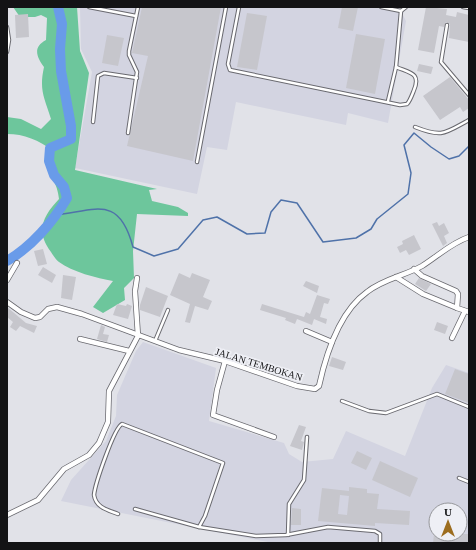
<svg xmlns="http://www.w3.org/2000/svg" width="476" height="550" font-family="Georgia,serif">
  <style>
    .built { fill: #d3d4e1; fill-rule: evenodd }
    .green { fill: #6dc69c }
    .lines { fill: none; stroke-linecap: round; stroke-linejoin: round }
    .stream { stroke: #4f72a9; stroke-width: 1.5 }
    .river { stroke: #699be9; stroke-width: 10 }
    .building { fill: #c6c6cc; fill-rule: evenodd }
    .lane-casing { stroke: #69696f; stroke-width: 4.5 }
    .street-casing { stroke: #69696f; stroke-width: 6 }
    .lane { stroke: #fff; stroke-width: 2.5 }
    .street { stroke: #fff; stroke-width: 4.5 }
    .labels { text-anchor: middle; stroke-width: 3.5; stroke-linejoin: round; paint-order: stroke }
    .street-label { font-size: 10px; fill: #131315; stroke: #eeeff5 }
  </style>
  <rect width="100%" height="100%" fill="#e1e2e8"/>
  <g class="built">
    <path d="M80 7H399L406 21 388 123 348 113 346 125 236 102 227 150 207 147 197 194 75 168 92 72 81 49Z"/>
    <path d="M143 342 216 368 209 421 284 443 289 454 302 462 333 459 346 431 405 456 432 388 446 365 469 373V543H273L61 501 71 480 106 441 116 416 117 395 136 351ZM436 510H460V534H436Z"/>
  </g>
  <path class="green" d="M13 7H77L80 51 89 73 75 170 157 189 149 190 152 201 178 207 188 213V216L137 214 133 251 134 278 124 288 125 300 103 313 93 307 113 281C97 278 72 272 59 262 56 260 53 255 51 252 35 231 43 216 59 199 57 176 43 176 53 151 39 140 24 134 7 134V117L21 119 41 129 51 119C44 97 39 90 44 67 36 56 33 47 46 40L47 18 41 15 35 17H20Z"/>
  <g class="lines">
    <path class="stream" d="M56 215C97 210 119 195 133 247L154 256 178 249 203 220 217 217 247 234 265 233 271 212 281 200 297 203 323 242 356 238 371 229 377 219 408 194 411 173 404 145 414 133 431 147 449 159 459 156 469 146"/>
    <path class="river" d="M7 261C31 247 53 222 67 198L64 187 54 175 49 161 50 148 71 139V126L61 71 60 49 62 24 58 7"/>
  </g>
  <g class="building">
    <path d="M142 7H221L193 161 127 146 148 56 132 53Z"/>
    <path d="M342 7H358L353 31 338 28Z"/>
    <path d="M426 7 447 9 446 15 456 17 457 12 469 15V42L449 38 450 24 446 22 444 27 439 26 434 53 418 50Z"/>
    <path d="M247 13 267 16 257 70 237 67Z"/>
    <path d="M28 14 29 37 16 38 15 15Z"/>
    <path d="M356 34 385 39 375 94 346 88Z"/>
    <path d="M107 35 124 38 118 66 102 63Z"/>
    <path d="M419 64 433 67 431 74 417 71Z"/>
    <path d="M450 77 469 100V108L463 112 460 107 440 120 423 96Z"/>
    <path d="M437 222 439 226 444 223 449 233 444 236 447 243 443 246 432 224Z"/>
    <path d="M414 235 421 249 409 255 406 250 400 253 397 247 403 244 402 241Z"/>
    <path d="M43 249 47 264 38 266 34 251Z"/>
    <path d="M43 267 56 275 52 283 38 275Z"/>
    <path d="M179 273 190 278 192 273 210 280 203 297 212 301 208 310 195 306 190 323 185 322 190 304 170 295Z"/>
    <path d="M63 275 76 277 72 300 61 298Z"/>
    <path d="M419 278 431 284 426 291 415 284Z"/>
    <path d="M306 281 319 286 317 293 303 286Z"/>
    <path d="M146 287 168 296 160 317 140 310V305Z"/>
    <path d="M317 295 330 299 328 304 324 303 320 317 327 319 326 324 314 319 312 325 297 319 295 324 285 320 286 318 260 310 262 304 304 317 306 312 310 314Z"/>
    <path d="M117 304 126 306 127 304 132 306 128 319 113 315Z"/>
    <path d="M7 307 26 323 37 326 34 333 20 326 16 331 10 327 13 322 7 317Z"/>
    <path d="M437 322 448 326 445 334 434 330Z"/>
    <path d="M101 325 105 327 103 334 109 335 107 342 97 339Z"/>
    <path d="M332 357 346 362 343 370 329 366Z"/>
    <path d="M455 369 469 374V403L445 394Z"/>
    <path d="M299 425 306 427 301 441 304 442 302 450 290 446Z"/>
    <path d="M357 451 372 458 366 470 351 463Z"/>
    <path d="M380 461 418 478 410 497 372 480Z"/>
    <path d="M349 487 367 489V493L379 494 377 509 410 511 409 525 375 523V526L318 521 322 488 349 491ZM340 495 349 496 347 515 338 514Z"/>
    <path d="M292 508 301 509V525H291Z"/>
    <path d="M434 534H469V543H433Z"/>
  </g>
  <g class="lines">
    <g class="lane-casing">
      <g id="lane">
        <path d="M89 7 136 16"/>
        <path d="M239 7 228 64 230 70 400 105 407 104C410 101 412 95 414 90 421 73 410 73 396 67"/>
        <path d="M381 7 401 11 406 7"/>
        <path d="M463 7 469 8"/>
        <path d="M447 25 441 62 469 95"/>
        <path d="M7 27 9 40 7 52"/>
        <path d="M388 101 396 67 401 11"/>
        <path d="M93 122 98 76 104 73 137 78"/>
        <path d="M415 127C443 138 445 133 469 120"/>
        <path d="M128 133 137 72 129 55V51L138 7"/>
        <path d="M197 162 226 7"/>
        <path d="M155 341 168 310"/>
        <path d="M342 401 369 411 386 413 437 394 469 407"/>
        <path d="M459 478 469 482"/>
        <path d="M135 509 199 527 256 536 286 535 328 527 375 531 380 534V543"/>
        <path d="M118 514C108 510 96 508 94 495 95 484 114 428 122 424L223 463 205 516 199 527"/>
        <path d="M288 535 289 504 304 480 307 437"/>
      </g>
    </g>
    <g class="street-casing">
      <g id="street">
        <path d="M414 269 422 276 456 291 458 294 457 308 469 312"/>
        <path d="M396 277 423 294 457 308"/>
        <path d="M137 278 135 291 138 336"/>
        <path d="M7 280 17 263"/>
        <path d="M7 302 21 312 35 318 40 317 48 309 57 307 82 314 179 350 225 361 297 386 315 389 319 386C326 354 339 312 367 292 383 279 404 276 422 266 438 256 451 243 469 237"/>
        <path d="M306 331 332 342"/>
        <path d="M452 338 465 311"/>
        <path d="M80 339 129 351"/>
        <path d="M225 361 217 390 213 415 274 437"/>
        <path d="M7 515 38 500 64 469 89 455 99 443 108 422 109 391 138 336"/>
      </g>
    </g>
    <use href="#lane" class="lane"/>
    <use href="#street" class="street"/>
  </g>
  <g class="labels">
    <g class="street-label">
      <text transform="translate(259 364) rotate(17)" y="4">JALAN TEMBOKAN</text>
    </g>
  </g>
  <rect width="476" height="550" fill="none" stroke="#131315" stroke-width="16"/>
  <g transform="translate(448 522)"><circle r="19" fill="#eeeff5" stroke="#96979b"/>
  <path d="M0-3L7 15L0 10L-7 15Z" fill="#9c6d1f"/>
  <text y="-6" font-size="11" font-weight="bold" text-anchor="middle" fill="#131315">U</text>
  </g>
</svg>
